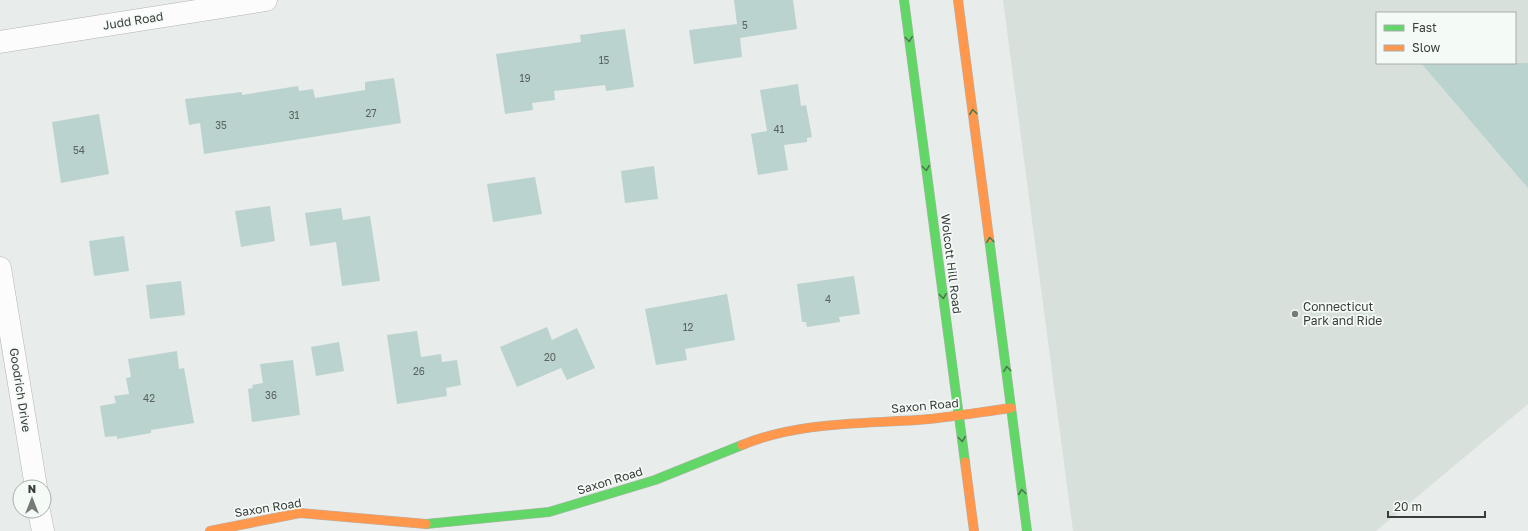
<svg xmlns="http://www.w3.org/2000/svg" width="1528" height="531" font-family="'Golos Text',sans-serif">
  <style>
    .built { fill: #d7e0db; fill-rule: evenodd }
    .building { fill: #bad3ce }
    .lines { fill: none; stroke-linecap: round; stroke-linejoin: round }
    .street-casing { stroke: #b2b4b2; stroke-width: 23 }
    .fast-casing { stroke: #b2b4b2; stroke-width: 10 }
    .slow-casing { stroke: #b2b4b2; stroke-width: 10 }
    .street { stroke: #fcfcfc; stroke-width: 22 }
    .fast { stroke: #63d668; stroke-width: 9 }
    .slow { stroke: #ff974d; stroke-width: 9 }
    .oneway { stroke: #4a7a4c }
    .poi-dot { fill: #767a78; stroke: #f4faf6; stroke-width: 1.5 }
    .labels { text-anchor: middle; stroke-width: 3.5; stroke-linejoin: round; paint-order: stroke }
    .number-label { font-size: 10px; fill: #59625f }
    .street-label { font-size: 12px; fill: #393c3a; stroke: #f4faf6 }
    .poi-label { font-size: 12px; fill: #393c3a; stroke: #f4faf6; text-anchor: start }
  </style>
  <rect width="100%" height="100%" fill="#e8ecea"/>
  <path class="built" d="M1003 0H1528V404L1376 531H1073ZM1377 13H1515V63H1377Z"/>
  <g class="building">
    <path d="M734 0H793L797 29 740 38 742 57 694 64 689 30 737 24Z"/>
    <path d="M625 29 634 87 606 91 605 85 554 91 555 100 532 103 533 110 505 114 496 54 581 42 580 35Z"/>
    <path d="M1421 63H1528V188Z"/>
    <path d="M394 78 401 123 204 154 200 123 189 125 185 99 242 92V95L298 86 299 91 313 89 315 98 365 90V82Z"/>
    <path d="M798 84 801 106 806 105 812 137 807 138V142L784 145 788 170 758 175 751 134 767 131 760 90Z"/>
    <path d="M99 114 109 174 61 183 52 122Z"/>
    <path d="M654 166 658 199 625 203 621 171Z"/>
    <path d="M535 177 542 214 493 222 487 184Z"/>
    <path d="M270 206 275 241 241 247 235 211Z"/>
    <path d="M341 208 343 220 370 216 380 281 342 286 336 242 310 246 305 213Z"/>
    <path d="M124 236 129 271 94 276 89 241Z"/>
    <path d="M854 276 860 314 839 317 840 322 807 327 806 322H802L797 284Z"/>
    <path d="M181 281 185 315 150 319 146 285Z"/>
    <path d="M727 294 735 340 685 349 687 360 656 365 645 309Z"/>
    <path d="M547 327 552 340 577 328 595 368 567 380 561 368 517 387 500 347Z"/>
    <path d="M417 331 421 357 441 354 442 362 457 360 461 385 446 388 447 396 397 404 387 335Z"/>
    <path d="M339 342 344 371 316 376 311 347Z"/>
    <path d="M177 351 179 369 184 368 194 423 151 430V433L117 439V436L105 437 100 406 116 403 114 396 129 394 126 378 131 377 128 359Z"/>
    <path d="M293 360 300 415 252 422 248 389 253 388 252 385 263 383 260 364Z"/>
  </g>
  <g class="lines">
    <g class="street-casing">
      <g id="street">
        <path d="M0 42 266 0"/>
        <path d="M0 268 36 487"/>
        <path d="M39 511 43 531"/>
      </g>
    </g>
    <g class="fast-casing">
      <g id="fast">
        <path d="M904 0 965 462"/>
        <path d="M989 238 1027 531"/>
        <path d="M426 524 549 512 655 480 742 445"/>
      </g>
    </g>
    <g class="slow-casing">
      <g id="slow">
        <path d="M958 0 989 238"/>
        <path d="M742 445C798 422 858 424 917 420 948 418 980 412 1011 408"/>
        <path d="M965 462 974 531"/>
        <path d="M210 531 300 513 426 524"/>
      </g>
    </g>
    <use href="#street" class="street"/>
    <use href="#fast" class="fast"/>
    <use href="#slow" class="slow"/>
  </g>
  <defs><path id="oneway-chevron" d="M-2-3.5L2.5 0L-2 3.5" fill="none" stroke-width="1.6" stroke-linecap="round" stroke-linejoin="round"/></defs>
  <g class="oneway">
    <use href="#oneway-chevron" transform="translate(909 39) rotate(83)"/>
    <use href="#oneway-chevron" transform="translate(973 112) rotate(-97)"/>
    <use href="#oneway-chevron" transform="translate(926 168) rotate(83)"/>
    <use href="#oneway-chevron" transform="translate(990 240) rotate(-97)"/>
    <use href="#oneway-chevron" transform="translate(943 296) rotate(83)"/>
    <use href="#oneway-chevron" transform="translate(1007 369) rotate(-97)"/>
    <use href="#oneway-chevron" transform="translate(962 439) rotate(83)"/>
    <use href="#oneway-chevron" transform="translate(1022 492) rotate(-97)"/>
  </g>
  <circle class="poi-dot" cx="1295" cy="314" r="4"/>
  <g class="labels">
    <g class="number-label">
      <text x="745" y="29">5</text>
      <text x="604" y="64">15</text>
      <text x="525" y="82">19</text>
      <text x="371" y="117">27</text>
      <text x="294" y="119">31</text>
      <text x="221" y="129">35</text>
      <text x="779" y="133">41</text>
      <text x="79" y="154">54</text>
      <text x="828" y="303">4</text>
      <text x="688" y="331">12</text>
      <text x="550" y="361">20</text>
      <text x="419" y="375">26</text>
      <text x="271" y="399">36</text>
      <text x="149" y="402">42</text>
    </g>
    <g class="street-label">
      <text transform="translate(133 21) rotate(-9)" y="4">Judd Road</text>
      <text transform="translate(951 264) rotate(83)" y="4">Wolcott Hill Road</text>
      <text transform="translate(20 390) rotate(81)" y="4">Goodrich Drive</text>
      <text transform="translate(925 406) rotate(-5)" y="4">Saxon Road</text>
      <text transform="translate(610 481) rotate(-17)" y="4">Saxon Road</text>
      <text transform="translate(268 508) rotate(-9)" y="4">Saxon Road</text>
    </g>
    <g class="poi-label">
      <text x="1303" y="311">Connecticut<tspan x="1303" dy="14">Park and Ride</tspan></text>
    </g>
  </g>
  <rect x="1376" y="12" width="140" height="52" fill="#f4faf6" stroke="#a9aeab"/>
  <rect x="1384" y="25" width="20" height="6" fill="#63d668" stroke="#a9aeab"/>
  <text x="1412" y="32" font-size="12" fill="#393c3a">Fast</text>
  <rect x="1384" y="45" width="20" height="6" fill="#ff974d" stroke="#a9aeab"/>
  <text x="1412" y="52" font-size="12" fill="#393c3a">Slow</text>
  <g transform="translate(32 499)"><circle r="19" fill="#f4faf6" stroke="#a9aeab"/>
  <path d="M0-3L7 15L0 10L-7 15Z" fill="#767a78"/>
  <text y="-6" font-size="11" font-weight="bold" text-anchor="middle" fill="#393c3a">N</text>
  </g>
  <path d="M1388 511v6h97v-6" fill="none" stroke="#393c3a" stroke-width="2"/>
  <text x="1394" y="511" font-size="12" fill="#393c3a" stroke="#f4faf6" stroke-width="3" paint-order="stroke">20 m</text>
</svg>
